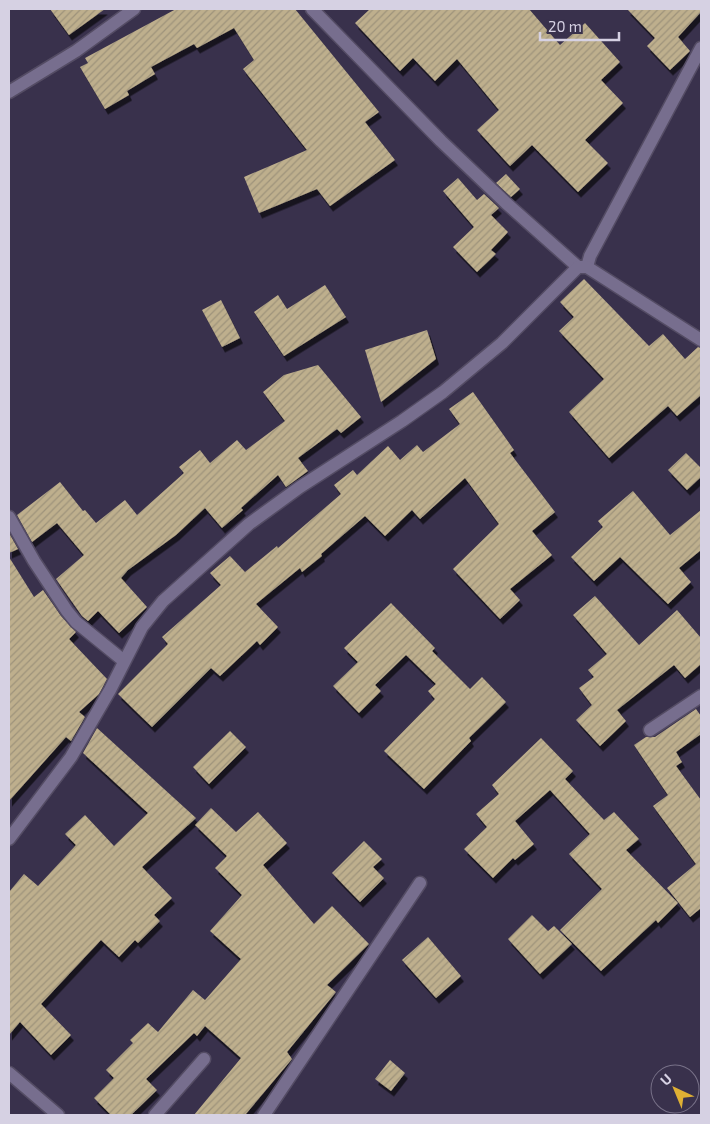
<svg xmlns="http://www.w3.org/2000/svg" width="710" height="1124" font-family="'Exo 2',sans-serif">
  <style>
    .building { fill: url(#building-hatch); filter: url(#shadow) }
    .lines { fill: none; stroke-linecap: round; stroke-linejoin: round }
    .minor-casing { stroke: #544c64; stroke-width: 15 }
    .minor { stroke: #776e8e; stroke-width: 12 }
  </style>
  <defs>
    <pattern id="building-hatch" width="6" height="6" patternUnits="userSpaceOnUse" patternTransform="scale(1.25)"><rect width="6" height="6" fill="#beaf8d"/><path d="M-1 1l2-2M0 6l6-6M5 7l2-2" fill="none" stroke="#9e937b"/></pattern>
    <filter id="shadow"><feDropShadow dx="3" dy="5.5" stdDeviation="0" flood-color="#0009"/></filter>
  </defs>
  <rect width="100%" height="100%" fill="#39314c"/>
  <g class="building">
    <path d="M50 9H105L69 35Z"/>
    <path d="M176 9H295L379 112 365 122 395 160 330 206 317 189 259 213 244 177 307 150 243 69 254 60 234 28 197 48 194 44 151 67 155 74 127 91 129 95 105 109 80 67 88 63 85 58Z"/>
    <path d="M370 9H529L560 45 585 23 620 62 601 80 623 103 585 140 608 163 578 192 532 145 510 166 477 130 499 110 457 59 435 81 413 58 400 71 355 23Z"/>
    <path d="M627 9H701V12L678 37 690 51 670 70 647 46 655 38Z"/>
    <path d="M506 174 520 189 511 197 496 183Z"/>
    <path d="M458 178 477 200 484 194 499 208 491 215 508 232 491 250 496 254 477 272 453 247 474 227 443 191Z"/>
    <path d="M584 279 649 346 663 334 685 359 698 347 701 348V395L677 416 668 406 609 458 569 412 604 379 559 331 574 317 560 302Z"/>
    <path d="M325 285 346 317 284 356 254 312 278 295 287 309Z"/>
    <path d="M221 300 240 338 222 347 202 310Z"/>
    <path d="M427 330 436 359 381 402 365 350Z"/>
    <path d="M318 365 361 417 341 433 337 429 298 458 308 471 286 487 278 475 241 508 243 510 222 528 205 508 176 535 128 570 121 578 147 607 119 633 98 611 88 621 82 616 56 579 84 555 57 523 32 542 17 515 60 482 83 511 85 510 96 523 125 500 137 515 184 473 179 467 200 450 210 463 237 440 246 450 285 421 263 392 284 375Z"/>
    <path d="M473 392 514 450 510 453 555 512 532 531 552 555 510 589 520 600 500 619 453 569 499 524 465 478 420 519 412 510 385 536 365 516 321 554 322 556 302 572 300 568 256 604 278 627 260 645 257 641 220 676 211 668 152 727 118 694 168 644 162 637 221 585 210 573 230 556 245 572 277 546 278 548 341 494 334 485 353 470 357 475 388 446 400 460 417 445 423 452 460 424 449 409Z"/>
    <path d="M686 453 701 468V477L687 490 668 470Z"/>
    <path d="M633 491 670 535 701 510V550L679 568 691 582 668 604 620 557 594 581 571 557 603 527 598 521Z"/>
    <path d="M9 533 18 549 9 553Z"/>
    <path d="M9 557 34 597 43 590 61 616 76 632 69 639 107 679 99 694 79 712 85 717 71 741 66 737 9 801Z"/>
    <path d="M595 596 639 645 677 610 701 638V664L685 678 674 665 617 710 626 721 600 746 576 720 592 705 579 688 594 677 588 670 607 654 573 615Z"/>
    <path d="M391 603 435 648 432 651 470 689 482 677 506 702 469 738 471 741 424 789 384 751 435 699 428 691 436 684 406 655 375 685 381 691 359 713 333 686 358 662 344 648Z"/>
    <path d="M696 709 701 716V734L676 752 682 762 676 766 701 800V908L690 917 667 888 696 864 653 806 668 795 634 745 646 737H655Z"/>
    <path d="M97 728 196 818 142 867 172 898 154 915 160 921 138 943 135 940 119 957 101 940 41 1004 71 1035 51 1055 20 1022 9 1035V892L24 874 38 886 76 845 65 834 85 815 114 846 148 813 83 753Z"/>
    <path d="M230 731 246 747 209 784 193 767Z"/>
    <path d="M541 738 573 771 565 779 604 820 614 812 639 839 626 850 678 903 658 923 656 920 601 971 560 930 602 889 569 854 590 834 550 790 515 821 534 844 515 860 513 858 493 878 464 849 487 827 476 814 499 794 492 785Z"/>
    <path d="M211 808 236 832 258 812 287 843 263 865 314 924 332 906 369 944 327 985 336 992 287 1052 292 1059 245 1115H194L241 1058 205 1026 197 1036 194 1033 146 1079 157 1090 131 1115H111L94 1098 114 1078 106 1070 133 1043 130 1040 148 1023 158 1032 193 990 205 1000 241 959 210 931 242 895 215 868 227 856 195 825Z"/>
    <path d="M364 841 382 859 373 867 384 878 360 902 332 873Z"/>
    <path d="M532 915 548 931 554 926 572 944 540 974 508 939Z"/>
    <path d="M428 937 461 976 436 998 402 960Z"/>
    <path d="M390 1060 405 1073 391 1091 375 1079Z"/>
  </g>
  <g class="lines">
    <g class="minor-casing">
      <g id="minor">
        <path d="M312 9 441 141 506 203 578 267"/>
        <path d="M9 92 76 51 134 9"/>
        <path d="M587 267 590 256 701 48"/>
        <path d="M9 517 34 561 67 611 76 622 124 661"/>
        <path d="M650 730 701 696"/>
        <path d="M9 839 71 757 110 690 142 627 163 601 249 524 300 487 402 421 443 392 502 343 578 267H587L701 340"/>
        <path d="M9 1073 58 1115"/>
        <path d="M155 1115 204 1059"/>
        <path d="M264 1115 420 883"/>
      </g>
    </g>
    <use href="#minor" class="minor"/>
  </g>
  <rect width="710" height="1124" fill="none" stroke="#d6d1e3" stroke-width="20"/>
  <g transform="translate(675 1089) rotate(316)"><circle r="24" fill="#39314c" stroke="#787188"/>
  <path d="M0-4L9 19L0 12L-9 19Z" fill="#dfb034"/>
  <text y="-8" font-size="14" font-weight="bold" text-anchor="middle" fill="#d6d1e3">U</text>
  </g>
  <path d="M540 32v8h79v-8" fill="none" stroke="#d6d1e3" stroke-width="2.5"/>
  <text x="548" y="32" font-size="15" fill="#d6d1e3" stroke="#39314c" stroke-width="4" paint-order="stroke">20 m</text>
</svg>
